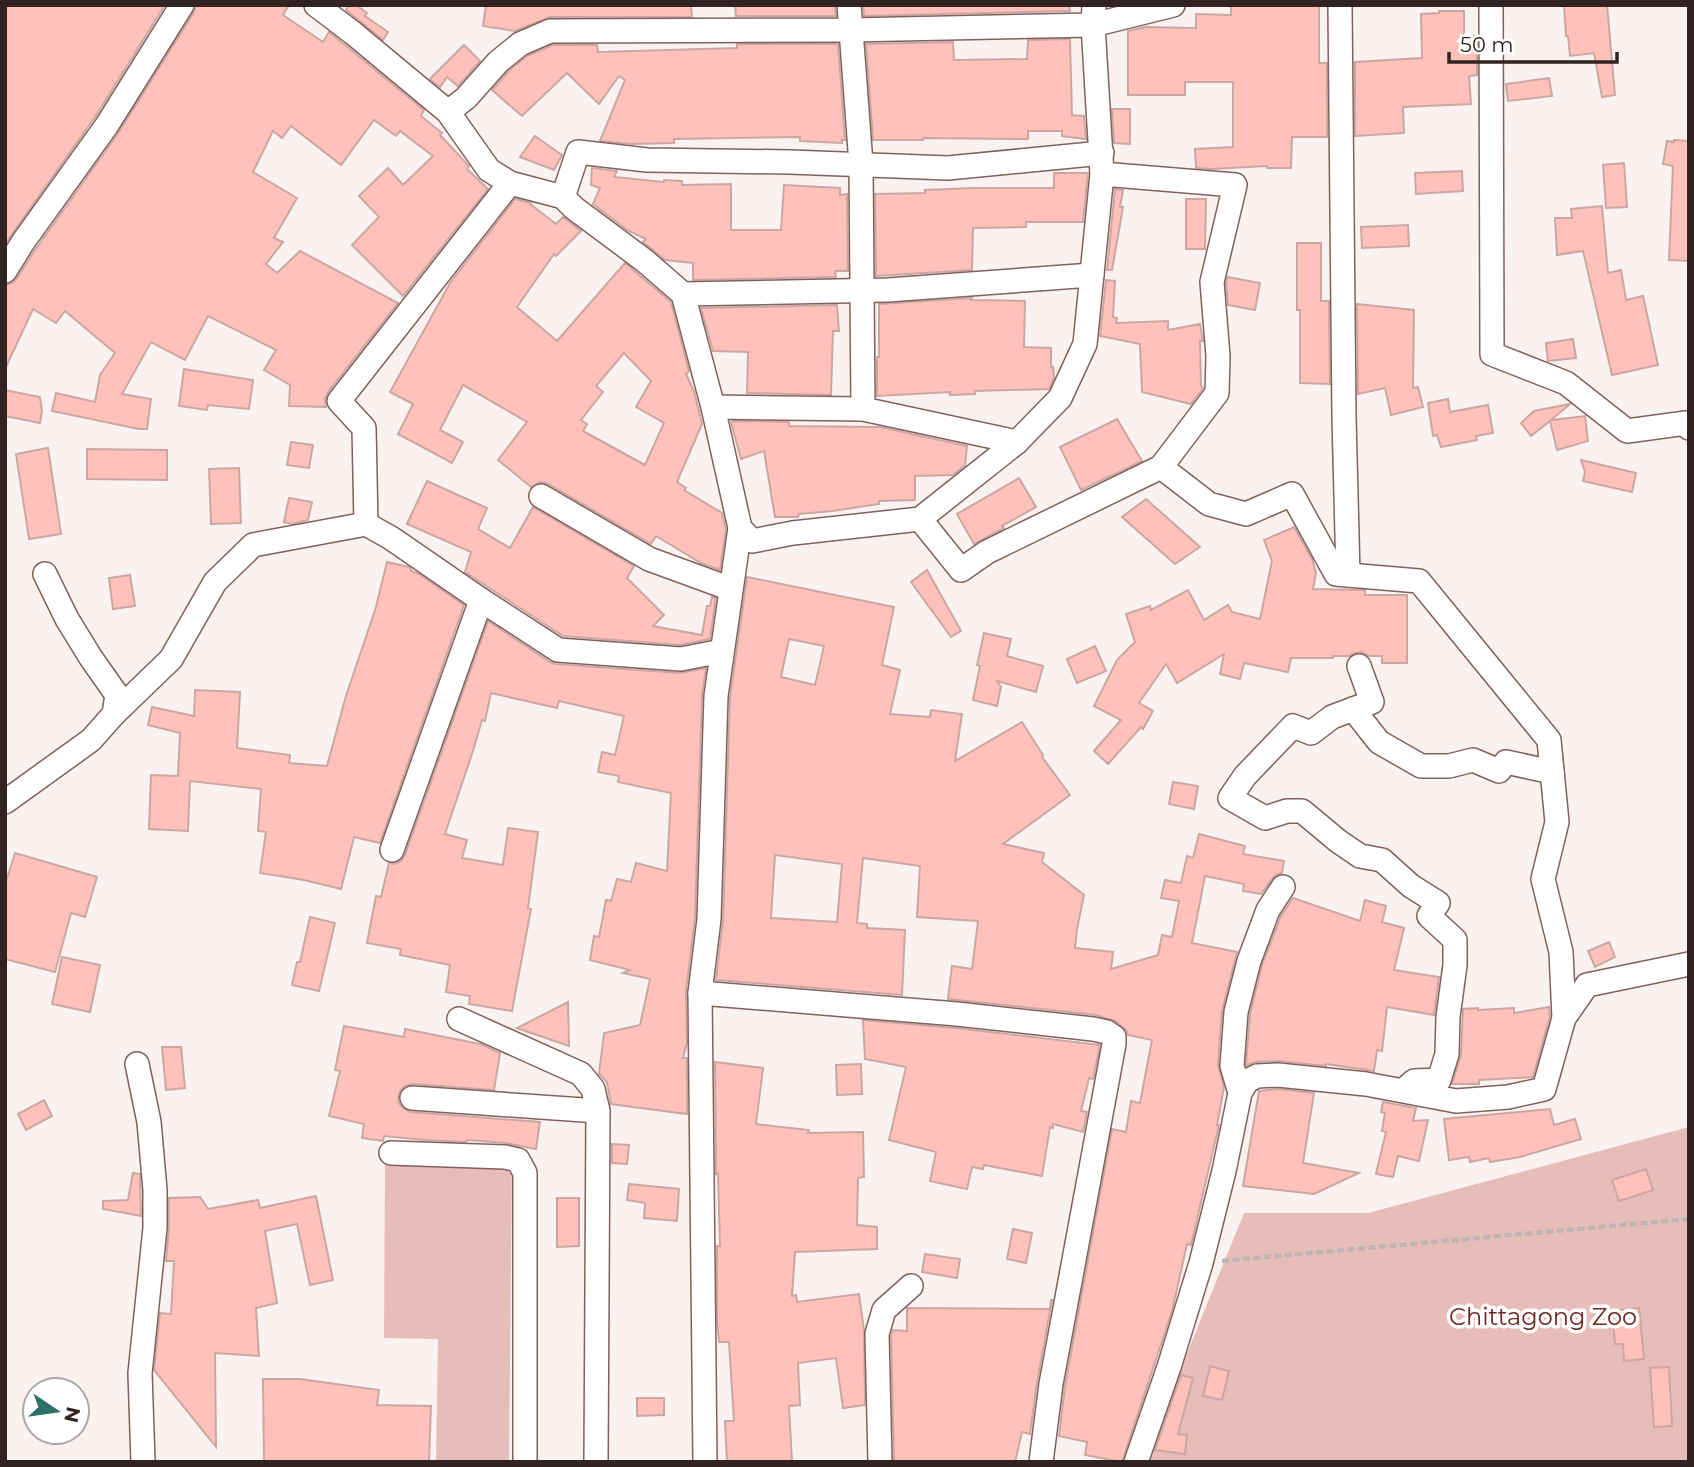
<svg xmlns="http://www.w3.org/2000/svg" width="1694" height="1467" font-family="Montserrat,sans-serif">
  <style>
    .green { fill: #e6bdb8 }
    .building { fill: #ffc1b9; stroke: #cba7a3; stroke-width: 2; fill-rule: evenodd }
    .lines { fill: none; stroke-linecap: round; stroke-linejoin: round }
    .minor-casing { stroke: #81615d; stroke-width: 26 }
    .path { stroke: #beb4b2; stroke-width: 4.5; stroke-dasharray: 7 3.5; stroke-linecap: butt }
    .minor { stroke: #fff; stroke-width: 23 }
    .labels { text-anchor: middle; stroke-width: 7; stroke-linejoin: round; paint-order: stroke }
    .park-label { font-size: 24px; fill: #6e2622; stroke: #fff }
  </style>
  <rect width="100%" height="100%" fill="#faf2f1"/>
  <g class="green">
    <path d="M1689 1127V1462H1143L1244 1213H1368Z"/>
    <path d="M385 1164 512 1165 509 1462H436L438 1339 384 1338Z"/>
  </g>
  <g class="building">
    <path d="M5 5H165L95 117 5 244Z"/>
    <path d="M196 5H289L283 15 323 42 329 32 424 110 421 116 442 133 440 135 469 166 467 169 488 189 403 296 352 245 379 217 359 196 388 168 403 185 433 156 400 131 396 136 374 120 341 165 291 126 282 138 273 131 253 172 297 198 274 238 283 242 266 264 277 273 300 251 398 303 328 392 325 399 326 407 289 406 290 385 264 370 276 350 208 316 185 360 151 342 122 394 151 399 147 429H139L52 411 56 393 95 402 100 375 115 353 65 311 56 323 33 309 5 369V285L12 283 17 278 35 250 119 132 194 12Z"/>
    <path d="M349 5H356L367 13 365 16 388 32 383 40 346 10Z"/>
    <path d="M486 5H691L692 17H550L515 31 483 26Z"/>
    <path d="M735 5H835L836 16H736Z"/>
    <path d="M863 5H1069L1070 11 864 16Z"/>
    <path d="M1231 5H1319V63H1327V137H1292L1291 168H1267V166L1211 169 1196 168 1195 149 1233 147V82H1185V95H1128V31L1145 27 1196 28V14L1231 15Z"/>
    <path d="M1564 5H1607L1615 95 1602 97 1594 53 1570 56 1568 36H1566Z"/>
    <path d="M1439 11H1464V36H1477V75L1469 76 1471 104 1403 107 1404 133 1355 136V62L1422 58 1421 14 1439 13Z"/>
    <path d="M1070 39 1072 115 1084 116 1086 139 1062 136V131H1028V139L923 138V140H873L866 44 953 42 954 60 1027 59 1028 40Z"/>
    <path d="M737 44H838L845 140H842V143L800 141V137L674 139V143L631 144 600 141 625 80 619 76 599 104 567 73 522 116 492 90 511 69 527 56 553 45H597L598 52 737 48Z"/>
    <path d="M464 45 480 61 458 86 447 77 440 87 430 79Z"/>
    <path d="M1549 78 1552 96 1508 101 1506 84Z"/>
    <path d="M1112 109H1130V144L1114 143Z"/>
    <path d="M535 136 562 155 554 170 520 157Z"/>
    <path d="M1674 140 1689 141V261L1669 260 1673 166 1663 164 1667 141 1674 142Z"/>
    <path d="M1624 163 1627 207 1606 208 1603 165Z"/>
    <path d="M592 168 617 171 614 177 664 182V180L682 181V185L731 184V230H781L784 185 840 188V195L847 194 848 271H835L836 277 693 280V263L665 260 643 242 646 239 627 230 593 204 600 188 591 185Z"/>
    <path d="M1462 171 1463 191 1416 194 1415 173Z"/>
    <path d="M1054 173H1088L1083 222H1026V227L973 228 972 270 876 276 875 194 925 193V190L972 188H1054Z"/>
    <path d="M1115 189 1123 190 1120 207H1123L1112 270H1107Z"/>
    <path d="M515 199 531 203 530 204 556 224 563 217 581 231 556 256 554 254 517 307 557 341 625 263 671 302 689 371 686 374 694 391 702 424 677 482 686 488 684 490 722 513 726 529 720 570 701 563 656 536 651 544 548 484 540 482 531 487 498 460 527 422 463 385 440 430 463 442 452 463 398 434 413 404 390 392 450 283ZM624 353 651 381 636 407 664 423 645 465 583 431 587 424 581 420 603 392 596 386Z"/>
    <path d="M1186 199H1206L1205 249H1186Z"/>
    <path d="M1602 206 1608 273 1621 270 1626 300 1643 296 1658 365 1612 375 1583 251 1557 255 1555 218H1572L1571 209Z"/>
    <path d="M1408 225 1409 246 1362 248 1361 227Z"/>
    <path d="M1297 243H1321V301H1329L1330 384 1300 383V310H1297Z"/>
    <path d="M1227 277 1260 283 1255 310 1228 305 1226 283Z"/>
    <path d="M1106 280 1115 281 1113 317 1117 318 1116 323 1168 321V330L1200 324 1203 341H1200L1201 386 1203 388 1191 404 1142 392 1140 344 1100 336Z"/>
    <path d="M972 298 971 300 1025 301 1024 347 1051 348V367H1053L1054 378 1049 389 975 391V394L950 395V392L877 396V357H879V304Z"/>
    <path d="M1357 304 1414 310 1413 388 1418 387 1423 407 1391 415 1385 388 1358 394Z"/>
    <path d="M837 305 839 331H833L831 395 747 393 748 352 713 351 701 308Z"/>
    <path d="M1573 339 1576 358 1548 361 1546 343Z"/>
    <path d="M184 369 253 380 249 409 208 405 207 410 179 406Z"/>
    <path d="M5 390 40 397 42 411 40 423 5 416Z"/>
    <path d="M1448 399 1450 412 1488 405 1493 433 1476 436 1477 440 1441 447 1437 435 1433 436 1428 403Z"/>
    <path d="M1570 404 1551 420 1585 416 1588 441 1557 450 1550 421 1531 436 1521 423 1534 411Z"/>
    <path d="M1117 419 1142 461 1081 490 1060 447Z"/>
    <path d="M734 421 789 422V426L880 427 967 446 965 465 953 475 915 476V500L879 501V504L833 511 799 514 798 517H775L764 451 741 459 731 422Z"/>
    <path d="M291 442 313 445 309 468 287 465Z"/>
    <path d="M48 448 61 534 29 539 16 454Z"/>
    <path d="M87 449 167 450V480L87 479Z"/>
    <path d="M1581 460 1636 473 1632 492 1583 481 1585 472Z"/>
    <path d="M239 468 241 523 211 524 209 469Z"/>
    <path d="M1019 478 1036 507 1002 526 1004 528 974 544 957 514Z"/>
    <path d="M427 481 487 508 478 529 510 548 533 507 634 566 627 578 664 615 653 626 702 635 707 606H710L712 597 716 598 710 639 680 645 563 636 465 572 471 552 407 524Z"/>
    <path d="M289 498 312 502 308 520 292 524 284 522Z"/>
    <path d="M1146 499 1200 547 1175 564 1122 517Z"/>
    <path d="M1294 527 1312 559 1316 573 1313 589 1365 590V595H1407V663H1382V656H1369L1361 652 1355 653 1349 656H1333V658H1291L1288 672 1244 663 1240 679 1220 674 1224 654 1177 683 1166 664 1139 703 1153 711 1143 729 1141 727 1108 764 1094 751 1121 720 1094 706 1117 660 1135 642 1126 614 1150 606 1151 610 1188 590 1204 620 1228 605 1232 612 1260 619 1272 561 1264 540Z"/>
    <path d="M387 562 409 567 411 569V571L419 574 464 605 380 843 354 837 341 889 304 880 260 873 266 832 258 831 261 789 190 781 188 831 149 829 151 775 178 776 180 733 148 725 152 707 194 716 195 690 240 692 237 748 290 755 289 763 327 766 346 696 376 607Z"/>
    <path d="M927 570 961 631 951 637 911 582Z"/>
    <path d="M130 575 135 606 113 609 109 578Z"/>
    <path d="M747 577 894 607 882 665 900 670 890 714 930 717 931 710 962 714 955 761 1022 722 1043 755 1042 757 1070 795 1003 844 1044 853 1042 862 1084 895 1077 929 1075 948 1113 952 1111 969 1158 955 1162 935 1172 937 1179 901 1161 898 1165 880 1181 883 1187 856 1193 858 1199 834 1245 846 1243 854 1284 861 1282 873 1276 875 1272 879 1261 894 1243 891 1244 884 1205 876 1192 943 1237 952 1222 1011 1218 1065 1224 1087 1217 1125H1219L1191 1245 1187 1244 1172 1311 1122 1462 1085 1455 1087 1442 1059 1436 1065 1386 1112 1129 1126 1132 1131 1101 1140 1103 1152 1040 1128 1035 1126 1030 1115 1021 1096 1015 948 999 952 966 972 969 978 921 917 917 920 866 863 858 857 923 867 924V928L905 930 902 995 716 980 723 920 730 697ZM789 639 824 646 815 685 781 677ZM775 855 842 864 837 922 771 918Z"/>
    <path d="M488 621 550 662 556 664 680 673 706 668 702 695 695 918 686 991 687 1043 683 1058H687V1114L611 1104 607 1082 599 1074 604 1033 640 1025 650 979 623 973 630 970 590 960 594 936 599 937 606 900 611 901 617 879 631 882 636 863 667 871 671 793 618 782 619 776 598 772 602 752 615 755 624 716 559 701 557 708 491 693 485 721 482 720 473 751 445 834 467 840 462 858 503 865 508 828 538 832 528 908 531 909 512 1011 469 1004 470 996 446 992 450 965 400 955 401 949 367 943 376 896 381 897 389 863 395 864 401 861 405 855Z"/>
    <path d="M984 633 1011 639 1007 656 1043 666 1036 692 997 681 1001 687 997 706 973 700 980 666 977 665Z"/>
    <path d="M1095 646 1106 671 1077 683 1067 659Z"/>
    <path d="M1173 782 1198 786 1194 809 1169 804Z"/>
    <path d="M15 853 97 877 85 917 71 913 55 972 5 959V885Z"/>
    <path d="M1293 898 1360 921 1365 900 1386 906 1382 922 1404 928 1394 970 1439 977 1434 1015 1387 1007 1382 1051 1377 1050 1374 1071 1326 1064V1066L1279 1061 1256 1062 1246 1065 1250 1014 1262 965 1281 916Z"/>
    <path d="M310 917 335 923 319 991 292 985 297 962H300Z"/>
    <path d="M1609 942 1615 957 1595 967 1588 951Z"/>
    <path d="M62 957 100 965 90 1012 52 1004Z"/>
    <path d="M568 1002 569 1046 517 1028Z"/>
    <path d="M1549 1007 1550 1017 1533 1077 1479 1080V1084H1452L1461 1055 1463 1009 1478 1008V1010L1514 1008V1013Z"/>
    <path d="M863 1020 956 1028 1100 1045 1093 1079 1089 1078 1081 1111 1087 1112 1083 1132 1053 1124V1128L1050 1127 1042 1176 984 1165 983 1169 972 1167 967 1189 930 1181 936 1152 889 1140 906 1067 865 1059Z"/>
    <path d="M344 1026 404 1037 405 1029 480 1044 500 1053 494 1090 412 1084 405 1086 400 1091 398 1098 399 1103 404 1109 411 1112 540 1122 536 1149 506 1143 467 1140 466 1142 425 1140 384 1136 383 1141 362 1138 364 1124 329 1116 340 1071 335 1070Z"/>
    <path d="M162 1047H181L185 1088 166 1090Z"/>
    <path d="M715 1062 763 1068 756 1124 809 1130 808 1133 863 1132 864 1177 858 1178 857 1225 877 1227V1249L795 1252 792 1296 796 1295 797 1302 859 1294 864 1330 865 1405 843 1408 836 1358 798 1363 800 1405 789 1406 792 1462H727L725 1421H734L729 1342H719L717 1320V1246H720L718 1173 716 1174Z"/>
    <path d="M861 1064 862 1094 837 1095 836 1065Z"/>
    <path d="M1278 1089 1314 1093 1303 1163 1359 1173 1314 1194 1243 1186 1259 1091Z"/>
    <path d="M44 1100 52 1116 26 1130 18 1114Z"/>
    <path d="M1383 1102 1416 1108 1413 1121 1428 1120 1419 1161 1398 1156 1393 1177 1376 1174 1386 1132 1382 1131 1385 1113 1381 1112Z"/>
    <path d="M1550 1109 1554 1125 1575 1119 1581 1139 1520 1157 1490 1162 1489 1158 1470 1162 1469 1157 1449 1160 1444 1119Z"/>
    <path d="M612 1144 629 1145 627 1164 612 1163Z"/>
    <path d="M1646 1169 1653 1190 1619 1201 1612 1180Z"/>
    <path d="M133 1173 140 1174 141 1216 103 1209V1201L128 1200Z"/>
    <path d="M629 1184 679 1189 677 1221 644 1218 645 1203 627 1200Z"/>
    <path d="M316 1196 333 1280 310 1285 297 1224 265 1231 277 1303 256 1308 259 1356 215 1353 216 1447 154 1370 160 1313 171 1314 174 1261H166L169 1228V1198L200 1197 208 1209 258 1200 260 1208Z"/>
    <path d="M557 1198H579V1246L557 1247Z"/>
    <path d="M1013 1229 1032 1233 1026 1263 1007 1259Z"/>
    <path d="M925 1254 960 1259 957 1278 922 1272Z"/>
    <path d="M1051 1300H1052L1037 1382 1030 1434 1022 1432 1015 1462H894L891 1336 893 1330 907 1331V1308L1050 1309Z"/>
    <path d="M1639 1308 1644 1359 1624 1361 1623 1344H1615L1612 1311Z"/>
    <path d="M1210 1366 1229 1371 1222 1400 1203 1396Z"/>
    <path d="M1669 1367 1672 1426 1654 1427 1650 1368Z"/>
    <path d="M1181 1375 1193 1378 1178 1434 1187 1435 1185 1454 1155 1450Z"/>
    <path d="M263 1379H300L379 1390 377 1405 431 1406 429 1462H264Z"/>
    <path d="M637 1398H664V1415L637 1416Z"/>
  </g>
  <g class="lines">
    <g class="minor-casing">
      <g id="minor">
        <path d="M316 5 353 33 448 112 489 170 510 183 563 197 574 208 645 261 683 294 713 407 740 528 752 541 793 533 920 519 1017 442 1060 398 1085 344 1102 174 1093 25 851 30 861 164 863 409"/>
        <path d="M1094 5 1093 25 1173 5"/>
        <path d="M1340 5 1344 417 1348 575"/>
        <path d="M1491 5 1492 354 1566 383 1627 431 1686 423 1689 428"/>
        <path d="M448 112 466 98 498 62 520 44 550 31 851 30 849 5"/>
        <path d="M510 183 339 401 364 428 366 524 391 538 481 600 558 650 681 659 722 651"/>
        <path d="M563 197 578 152 647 160 790 162 948 168 1102 153"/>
        <path d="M5 271 23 242 107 125 182 5"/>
        <path d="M683 294 888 290 1092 275"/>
        <path d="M713 407 863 409 1017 442"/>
        <path d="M541 496 649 559 731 589"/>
        <path d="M920 519 961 570 987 552 1161 467 1217 393 1218 356 1212 282 1235 185 1102 174"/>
        <path d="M740 528 716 696 709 919 700 993 957 1014 1093 1029 1107 1032 1114 1037V1044L1051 1384 1041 1462"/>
        <path d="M1359 666 1372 702 1332 717 1311 733 1293 726 1245 776 1230 798 1265 818 1287 811H1302L1338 841 1360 856 1382 860 1411 886 1438 903 1429 916 1455 940V965L1448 1017 1447 1054 1439 1080 1414 1081 1405 1089"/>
        <path d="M1353 709 1379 742 1421 766H1449L1473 760 1499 771 1506 762 1552 772"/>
        <path d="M114 714 171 659 215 582 253 545 366 524"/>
        <path d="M5 802 91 740 114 714 117 695 91 658 67 619 45 574"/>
        <path d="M392 850 481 600"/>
        <path d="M700 993 705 1462"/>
        <path d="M1564 1018 1587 985 1689 964"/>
        <path d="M459 1019 581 1074 593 1089 598 1111 596 1462"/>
        <path d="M137 1064 149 1122 155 1190V1228L140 1373 143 1462"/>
        <path d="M1240 1093 1232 1066 1236 1012 1249 961 1268 910 1283 887"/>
        <path d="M412 1098 598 1111"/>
        <path d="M391 1153 505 1157 518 1160 525 1173V1462"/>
        <path d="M880 1462 877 1334 884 1310 911 1286"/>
        <path d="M1136 1462 1169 1367 1201 1263 1224 1171 1240 1093 1247 1081 1257 1076 1278 1075 1366 1084 1456 1101 1508 1097 1544 1089 1564 1018 1561 952 1543 879 1557 822 1549 740 1419 581 1336 574 1292 494 1246 514 1209 504 1161 467"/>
      </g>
    </g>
    <path class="path" d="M1222 1261 1689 1219"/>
    <use href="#minor" class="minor"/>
  </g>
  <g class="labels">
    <g class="park-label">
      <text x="1543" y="1325">Chittagong Zoo</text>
    </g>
  </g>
  <rect width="1694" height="1467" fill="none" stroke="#312321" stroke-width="14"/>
  <g transform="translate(56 1411) rotate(103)"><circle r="33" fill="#ffffff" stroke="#ada7a6" stroke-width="2"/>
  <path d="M0-5L12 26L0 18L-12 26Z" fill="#2b7165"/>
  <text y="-10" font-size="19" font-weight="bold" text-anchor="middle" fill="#312321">N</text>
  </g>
  <path d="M1449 52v10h168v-10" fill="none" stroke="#312321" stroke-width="3.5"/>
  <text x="1460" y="52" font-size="21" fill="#312321" stroke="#ffffff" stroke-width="5" paint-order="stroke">50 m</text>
</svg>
